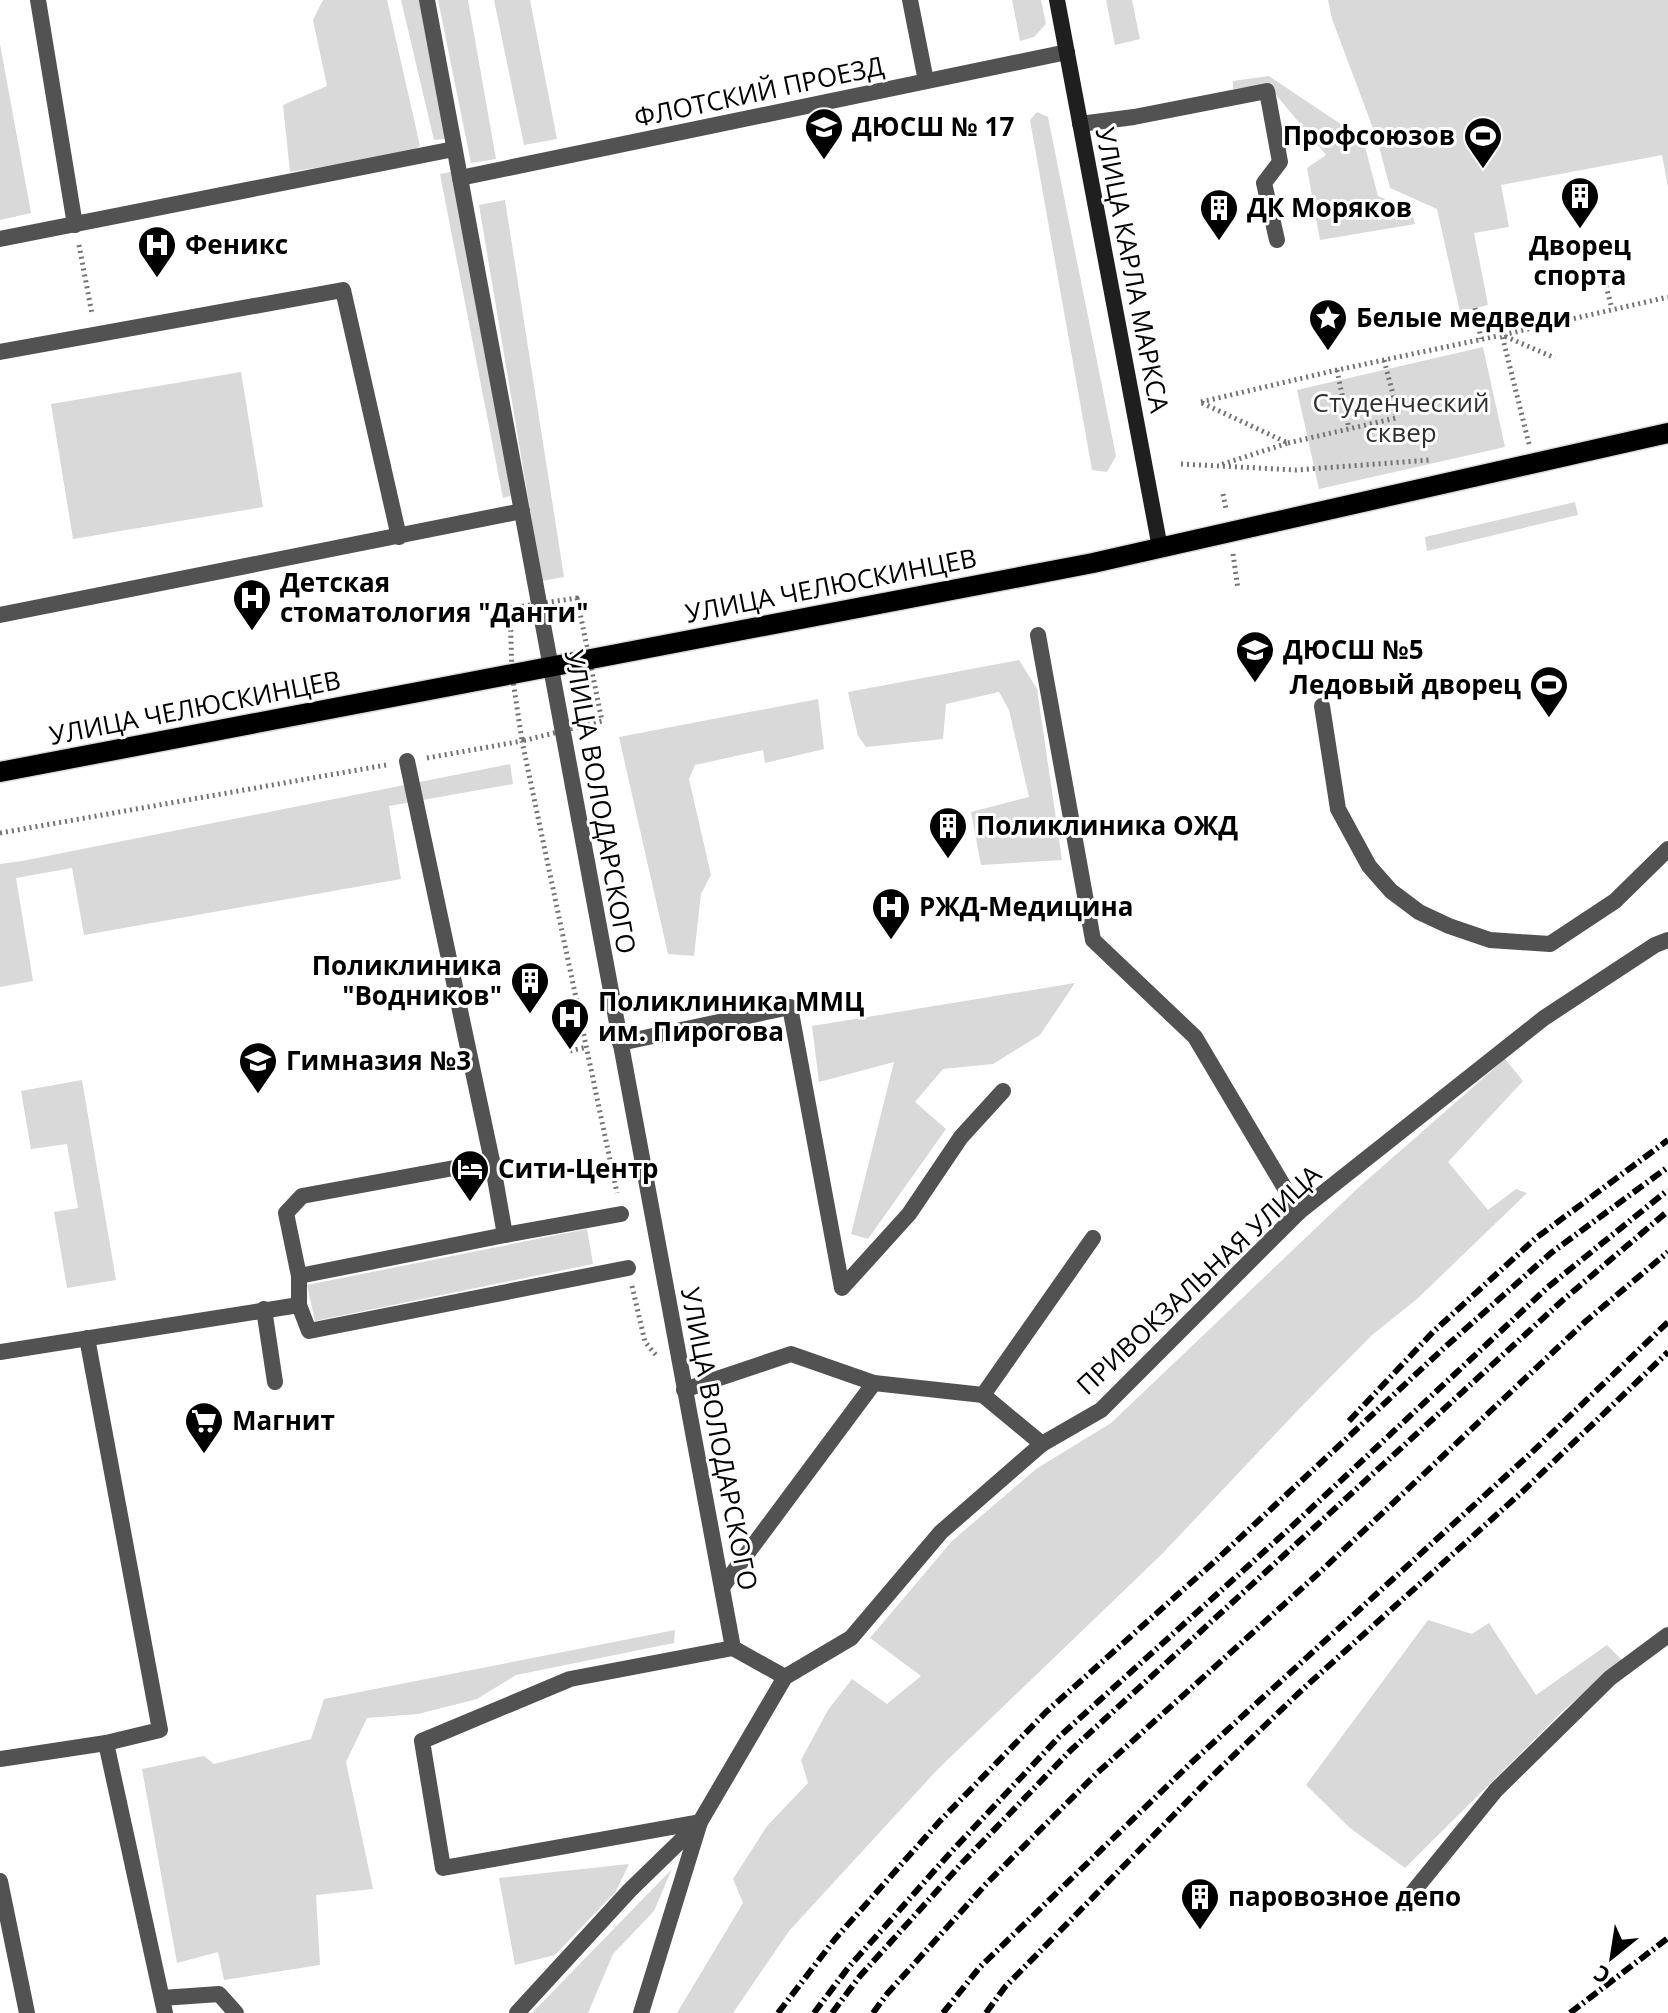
<svg xmlns="http://www.w3.org/2000/svg" width="1668" height="2013" font-family="'Open Sans',sans-serif">
  <style>
    .green { fill: #d9d9d9 }
    .lines { fill: none; stroke-linecap: round; stroke-linejoin: round }
    .primary-casing { stroke: #dbdbdb; stroke-width: 23 }
    .path { stroke: #747474; stroke-width: 5; stroke-dasharray: 2 4; stroke-linecap: butt }
    .lane { stroke: #525252; stroke-width: 16 }
    .street { stroke: #525252; stroke-width: 16 }
    .secondary { stroke: #1f1f1f; stroke-width: 16 }
    .primary { stroke: #000; stroke-width: 20 }
    .rail { stroke: #000; stroke-width: 6; stroke-dasharray: 12 4 2 4; stroke-linecap: butt }
    .labels { text-anchor: middle; stroke-width: 6; stroke-linejoin: round; paint-order: stroke }
    .street-label { font-size: 26px; fill: #000; stroke: #fff }
    .poi-label { font-size: 26px; font-weight: bold; fill: #000; stroke: #fff; text-anchor: start }
    .park-label { font-size: 26px; fill: #303030; stroke: #fff }
  </style>
  <rect width="100%" height="100%" fill="#fff"/>
  <g class="green">
    <path d="M323 0H387L420 146 406 153 290 172 283 105 327 86 313 20Z"/>
    <path d="M401 0H422L452 138 434 140Z"/>
    <path d="M438 0H468L496 159 471 163Z"/>
    <path d="M494 0H530L557 139 524 145Z"/>
    <path d="M1012 0H1041L1046 24 1034 37 1020 41Z"/>
    <path d="M1106 0H1132L1140 39 1115 45Z"/>
    <path d="M1328 0H1668V187L1662 155 1501 185 1509 227 1474 233 1488 305 1460 312 1437 209 1390 188 1377 139 1332 19Z"/>
    <path d="M0 44 31 213 0 220Z"/>
    <path d="M1269 76 1363 139 1378 196 1411 209 1415 224 1320 240 1307 168 1326 155 1268 85 1233 89V81Z"/>
    <path d="M1037 112 1048 117 1116 456 1107 472 1092 470 1030 120Z"/>
    <path d="M455 171 511 496 503 498 440 174Z"/>
    <path d="M505 200 564 577 542 581 479 205Z"/>
    <path d="M1483 347 1505 447 1319 489 1297 390Z"/>
    <path d="M241 372 263 507 73 539 51 404Z"/>
    <path d="M1575 502 1578 515 1427 551 1425 537Z"/>
    <path d="M1019 660 1037 689 1062 860 981 865 971 812 1029 797 1009 710 999 692 946 704 943 739 866 747 858 736 848 692Z"/>
    <path d="M818 699 824 749 765 763 763 750 695 765 689 779 711 875 701 894 694 956 668 954 619 737Z"/>
    <path d="M510 764 513 784 389 806 401 879 84 935 72 868 16 878 33 981 0 987V864L22 861Z"/>
    <path d="M1075 983 1040 1035 993 1064 943 1069 915 1102 946 1129 868 1239 851 1234 894 1062 819 1082 812 1026Z"/>
    <path d="M1505 1059 1523 1081 1448 1162 1488 1210 1516 1189 1527 1193 1417 1299 1372 1335 1299 1409 1162 1554 937 1770 789 1931 733 2013H677L743 1903 733 1879 767 1826 808 1783 801 1760 828 1710 852 1679 887 1704 921 1676 870 1638 952 1541 1036 1469 1111 1423 1358 1188Z"/>
    <path d="M82 1080 116 1280 67 1288 54 1212 78 1208 67 1144 31 1149 21 1091Z"/>
    <path d="M587 1229 593 1264 315 1321 307 1285Z"/>
    <path d="M1428 1620 1472 1634 1489 1623 1536 1695 1607 1645 1622 1660 1564 1710 1405 1868 1350 1828 1306 1785Z"/>
    <path d="M675 1630 674 1643 516 1675 477 1699 418 1714 367 1718 346 1762 373 1889 316 1895 320 1965 224 1980 218 1952 177 1963 142 1769 204 1756 214 1764 311 1739 324 1699Z"/>
    <path d="M629 1864 616 1891 555 1955 515 1965 499 1878Z"/>
    <path d="M672 1869 654 1911 613 1954 588 2013H532Z"/>
  </g>
  <g class="lines">
    <g class="primary-casing">
      <path id="primary" d="M0 772 1093 563 1668 433"/>
    </g>
    <g class="path">
      <path d="M79 245 92 314"/>
      <path d="M1603 274 1612 309"/>
      <path d="M1475 308 1481 339"/>
      <path d="M1337 370 1349 429"/>
      <path d="M1201 402 1337 370 1502 335 1555 358"/>
      <path d="M1202 403 1288 443 1220 465"/>
      <path d="M1288 443 1396 418 1394 398 1384 360"/>
      <path d="M1529 444 1502 335 1668 297"/>
      <path d="M1181 464 1296 470 1430 460"/>
      <path d="M1223 494 1226 509"/>
      <path d="M1233 554 1238 589"/>
      <path d="M577 598 602 721 522 741 512 674 510 608Z"/>
      <path d="M427 758 522 741 617 1193"/>
      <path d="M0 833 386 765"/>
      <path d="M570 1051 587 1047"/>
      <path d="M632 1286 645 1342 656 1355"/>
    </g>
    <g class="lane">
      <path d="M38 0 75 225"/>
      <path d="M910 0 926 81"/>
      <path d="M1080 124 1134 117 1267 91 1280 162 1264 183 1277 240"/>
      <path d="M0 352 343 290 399 537"/>
      <path d="M0 615 522 511"/>
      <path d="M1038 635 1093 940 1195 1037 1299 1212"/>
      <path d="M1322 706 1338 809 1369 866 1391 891 1419 912 1449 926 1490 940 1550 944 1615 901 1668 849"/>
      <path d="M407 761 492 1161 505 1235"/>
      <path d="M620 1043 790 1007 842 1288 909 1214 961 1137 1003 1091"/>
      <path d="M621 1214 505 1235 299 1276V1305L309 1331 628 1268"/>
      <path d="M299 1276 286 1213 302 1196 492 1161"/>
      <path d="M264 1309 275 1382"/>
      <path d="M87 1338 160 1730 106 1743"/>
      <path d="M0 1352 299 1305"/>
      <path d="M684 1390 791 1354 874 1383 983 1395 1093 1238"/>
      <path d="M983 1395 1042 1444"/>
      <path d="M723 1586 874 1383"/>
      <path d="M0 1759 106 1743 165 2013"/>
      <path d="M162 1998 219 1994 236 2013"/>
      <path d="M517 2013 630 1890 700 1822 785 1677"/>
      <path d="M641 2013 700 1822 443 1868 422 1741 570 1679 733 1648"/>
    </g>
    <g class="street">
      <path d="M427 0 733 1648 785 1677 851 1638 941 1532 1042 1444 1101 1410 1299 1212 1544 1018 1655 945 1668 940"/>
      <path d="M460 178 1067 52"/>
      <path d="M0 239 454 149"/>
      <path d="M0 1881 27 2013"/>
      <path d="M1404 1903 1496 1790 1610 1678 1668 1635"/>
    </g>
    <path class="secondary" d="M1057 0 1160 548"/>
    <use href="#primary" class="primary"/>
    <g class="rail">
      <path d="M1349 1421 1433 1332 1536 1238 1668 1140"/>
      <path d="M778 2013 835 1939 939 1822 1046 1712 1213 1563 1444 1348 1551 1253 1668 1167"/>
      <path d="M814 2013 848 1968 951 1852 1059 1737 1288 1530 1548 1287 1668 1190"/>
      <path d="M832 2013 860 1976 963 1862 1071 1750 1563 1300 1668 1211"/>
      <path d="M873 2013 887 1994 986 1884 1096 1774 1321 1571 1586 1321 1668 1252"/>
      <path d="M943 2013 980 1967 1191 1763 1529 1455 1668 1322"/>
      <path d="M986 2013 1005 1987 1208 1780 1304 1688 1522 1492 1668 1352"/>
      <path d="M1570 2013 1668 1938"/>
    </g>
  </g>
  <defs>
    <g id="school-pin" transform="scale(2)"><path d="M0 17L-7.5 6A9.5 9.5 0 1 1 7.5 6Z" fill="#000" stroke="#fff"/><path d="M0-5L7-2L0 1L-7-2ZM-4 1L0 2.5L4 1V4Q0 6-4 4Z" fill="#fff"/></g>
    <g id="stadium-pin" transform="scale(2)"><path d="M0 17L-7.5 6A9.5 9.5 0 1 1 7.5 6Z" fill="#000" stroke="#fff"/><path d="M0-5a6.5 5 0 1 0 0 10a6.5 5 0 1 0 0-10ZM-3.5-1.8h7v3.6h-7Z" fill="#fff"/></g>
    <g id="building-pin" transform="scale(2)"><path d="M0 17L-7.5 6A9.5 9.5 0 1 1 7.5 6Z" fill="#000" stroke="#fff"/><path d="M-4-6H4V6H1V3H-1V6H-4ZM-2.5-4.3h1.7v1.8h-1.7ZM.8-4.3h1.7v1.8H.8ZM-2.5-1h1.7V.8h-1.7ZM.8-1h1.7V.8H.8Z" fill="#fff"/></g>
    <g id="hospital-pin" transform="scale(2)"><path d="M0 17L-7.5 6A9.5 9.5 0 1 1 7.5 6Z" fill="#000" stroke="#fff"/><path d="M-5-5h3v3.5h4V-5h3V5h-3V1.5h-4V5h-3Z" fill="#fff"/></g>
    <g id="sight-pin" transform="scale(2)"><path d="M0 17L-7.5 6A9.5 9.5 0 1 1 7.5 6Z" fill="#000" stroke="#fff"/><path d="M0-6L1.8-2.2L6-1.7L2.9 1.2L3.7 5.4L0 3.3L-3.7 5.4L-2.9 1.2L-6-1.7L-1.8-2.2Z" fill="#fff"/></g>
    <g id="hotel-pin" transform="scale(2)"><path d="M0 17L-7.5 6A9.5 9.5 0 1 1 7.5 6Z" fill="#000" stroke="#fff"/><path d="M-6-4.5h1.5V1H6V5H4.5V3h-9V5H-6ZM-4 0a1.8 1.8 0 1 1 3.6 0ZM.5 0V-2.5h3Q6-2.5 6 0Z" fill="#fff"/></g>
    <g id="supermarket-pin" transform="scale(2)"><path d="M0 17L-7.5 6A9.5 9.5 0 1 1 7.5 6Z" fill="#000" stroke="#fff"/><path d="M-6-5.5h2.5l.6 2H6L4.5 2H-2.5L-4.4-4H-6ZM-1.5 3.2a1.3 1.3 0 1 0 .1 0ZM3 3.2a1.3 1.3 0 1 0 .1 0Z" fill="#fff"/></g>
  </defs>
  <g fill-rule="evenodd">
    <use href="#school-pin" x="824" y="127"/>
    <use href="#stadium-pin" x="1483" y="136"/>
    <use href="#building-pin" x="1580" y="196"/>
    <use href="#building-pin" x="1219" y="208"/>
    <use href="#hospital-pin" x="157" y="245"/>
    <use href="#sight-pin" x="1328" y="318"/>
    <use href="#hospital-pin" x="252" y="598"/>
    <use href="#school-pin" x="1255" y="650"/>
    <use href="#stadium-pin" x="1549" y="685"/>
    <use href="#building-pin" x="948" y="826"/>
    <use href="#hospital-pin" x="891" y="907"/>
    <use href="#building-pin" x="530" y="981"/>
    <use href="#hospital-pin" x="570" y="1017"/>
    <use href="#school-pin" x="258" y="1061"/>
    <use href="#hotel-pin" x="470" y="1169"/>
    <use href="#supermarket-pin" x="204" y="1421"/>
    <use href="#building-pin" x="1200" y="1897"/>
  </g>
  <g class="labels">
    <g class="street-label">
      <text transform="translate(759 92) rotate(-12)" y="9">ФЛОТСКИЙ ПРОЕЗД</text>
      <text transform="translate(1132 270) rotate(79)" y="9">УЛИЦА КАРЛА МАРКСА</text>
      <text transform="translate(831 586) rotate(-11)" y="9">УЛИЦА ЧЕЛЮСКИНЦЕВ</text>
      <text transform="translate(195 708) rotate(-11)" y="9">УЛИЦА ЧЕЛЮСКИНЦЕВ</text>
      <text transform="translate(600 802) rotate(80)" y="9">УЛИЦА ВОЛОДАРСКОГО</text>
      <text transform="translate(1199 1280) rotate(-43)" y="9">ПРИВОКЗАЛЬНАЯ УЛИЦА</text>
      <text transform="translate(719 1439) rotate(79)" y="9">УЛИЦА ВОЛОДАРСКОГО</text>
    </g>
    <g class="poi-label">
      <text x="852" y="136">ДЮСШ № 17</text>
      <text x="1455" y="145" text-anchor="end">Профсоюзов</text>
      <text x="1247" y="217">ДК Моряков</text>
      <text x="185" y="254">Феникс</text>
      <text x="1580" y="255" text-anchor="middle">Дворец<tspan x="1580" dy="30">спорта</tspan></text>
      <text x="1356" y="327">Белые медведи</text>
      <text x="280" y="592">Детская<tspan x="280" dy="30">стоматология "Данти"</tspan></text>
      <text x="1283" y="659">ДЮСШ №5</text>
      <text x="1521" y="694" text-anchor="end">Ледовый дворец</text>
      <text x="976" y="835">Поликлиника ОЖД</text>
      <text x="919" y="916">РЖД-Медицина</text>
      <text x="502" y="975" text-anchor="end">Поликлиника<tspan x="502" dy="30">"Водников"</tspan></text>
      <text x="598" y="1011">Поликлиника ММЦ<tspan x="598" dy="30">им. Пирогова</tspan></text>
      <text x="286" y="1070">Гимназия №3</text>
      <text x="498" y="1178">Сити-Центр</text>
      <text x="232" y="1430">Магнит</text>
      <text x="1228" y="1906">паровозное депо</text>
    </g>
    <g class="park-label">
      <text x="1401" y="412">Студенческий<tspan x="1401" dy="30">сквер</tspan></text>
    </g>
  </g>
  <g transform="translate(1612 1957) rotate(210)" stroke="#ffffff" stroke-width="6" paint-order="stroke">
  <path d="M0-6L14 30L0 20L-14 30Z" fill="#000000"/>
  <text y="-12" font-size="22" font-weight="bold" text-anchor="middle" fill="#000000">С</text>
  </g>
</svg>
